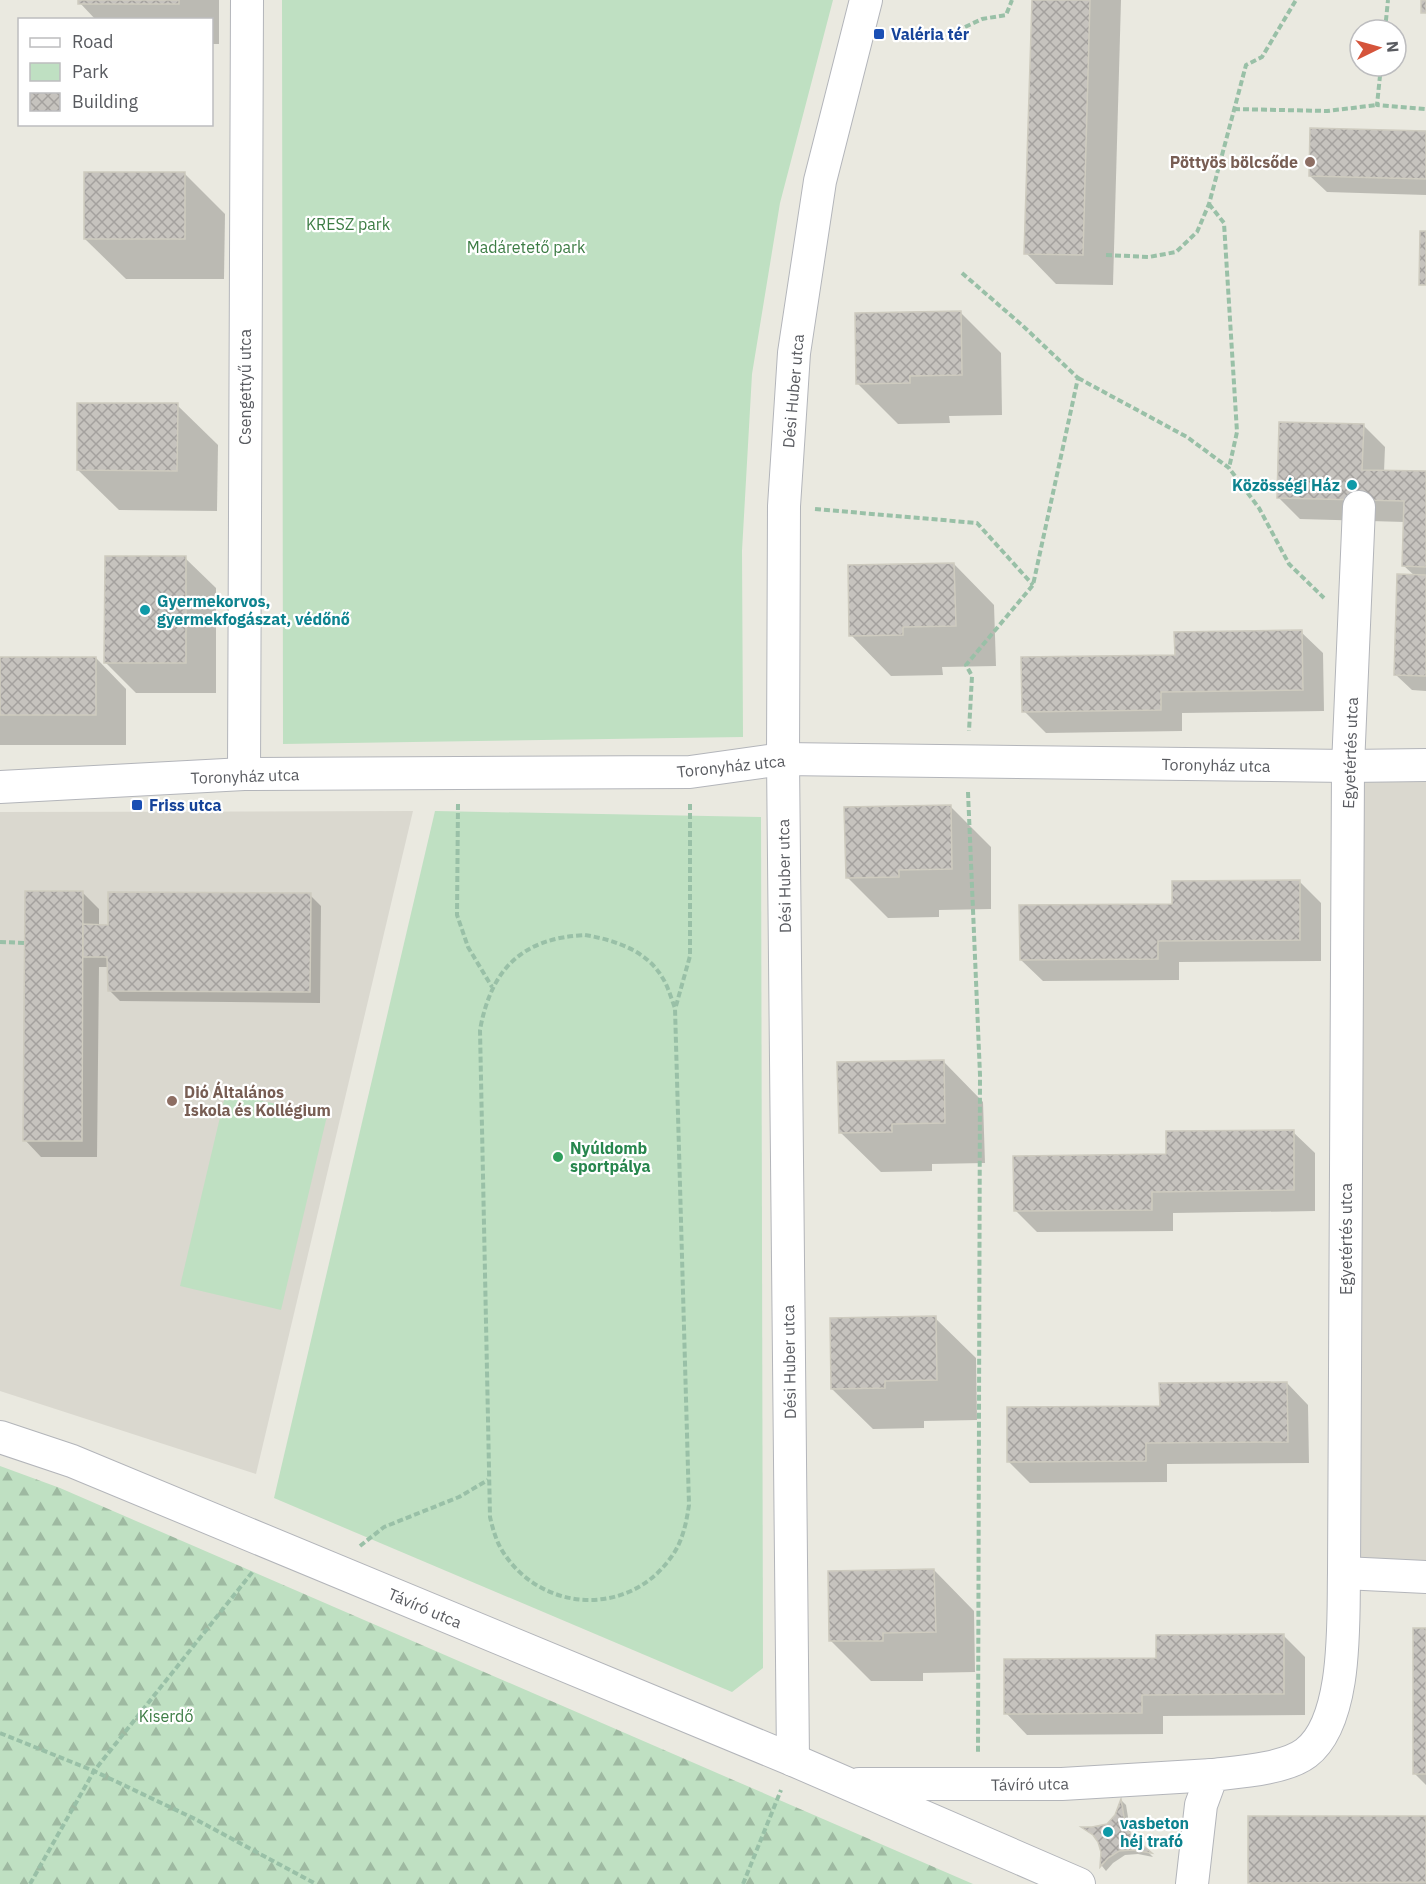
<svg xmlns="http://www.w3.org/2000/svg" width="1426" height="1884" font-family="'IBM Plex Sans',sans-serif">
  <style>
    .education { fill: #dad8cf }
    .forest { fill: url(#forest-firs) }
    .park { fill: #bfe0c2 }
    .shadow { fill: #0003 }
    .building { fill: url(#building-cross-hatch); stroke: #cecbbf; stroke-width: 1.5 }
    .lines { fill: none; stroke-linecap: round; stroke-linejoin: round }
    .minor-casing { stroke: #b3b5ba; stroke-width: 34 }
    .path { stroke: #99c0a7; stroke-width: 4; stroke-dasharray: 6 3; stroke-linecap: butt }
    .minor { stroke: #fff; stroke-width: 32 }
    .transit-dot { fill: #1a4fb4; stroke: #fff; stroke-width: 2 }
    .education-dot { fill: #8d6e63; stroke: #fff; stroke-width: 2 }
    .culture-dot { fill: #0f9aa8; stroke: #fff; stroke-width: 2 }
    .leisure-dot { fill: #2e9e5b; stroke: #fff; stroke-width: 2 }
    .labels { text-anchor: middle; stroke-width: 4.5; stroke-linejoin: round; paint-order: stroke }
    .transit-label { font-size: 16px; font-weight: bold; fill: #164399; stroke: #fff; text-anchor: start }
    .education-label { font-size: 16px; font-weight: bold; fill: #785e54; stroke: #fff; text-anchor: end }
    .park-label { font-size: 16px; fill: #3c7c44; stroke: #fff }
    .street-label { font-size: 16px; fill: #595b60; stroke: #fff }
    .culture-label { font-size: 16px; font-weight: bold; fill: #0d838f; stroke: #fff; text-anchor: start }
    .leisure-label { font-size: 16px; font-weight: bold; fill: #27864d; stroke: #fff; text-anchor: start }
  </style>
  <defs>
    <pattern id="forest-firs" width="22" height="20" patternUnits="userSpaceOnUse" patternTransform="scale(1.5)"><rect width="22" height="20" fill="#bfe0c2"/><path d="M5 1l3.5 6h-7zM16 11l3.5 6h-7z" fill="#9eb9a1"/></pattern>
    <pattern id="building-cross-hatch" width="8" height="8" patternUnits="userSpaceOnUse" patternTransform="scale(1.5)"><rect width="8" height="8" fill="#c6c3be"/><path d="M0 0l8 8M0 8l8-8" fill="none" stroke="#a4a19e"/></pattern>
  </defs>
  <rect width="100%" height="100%" fill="#eae9e0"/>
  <g class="education">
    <path d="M1426 775V1567L1353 1566 1357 777Z"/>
    <path d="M413 811 256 1474 0 1391V812Z"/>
  </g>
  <path class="forest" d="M0 1466 60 1488 973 1884H0Z"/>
  <g class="park">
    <path d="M282 0H833L780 203 752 374 742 551 743 737 283 744Z"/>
    <path d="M435 811 761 817 763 1668 732 1692 274 1498Z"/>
    <path d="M226 1092 327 1116 281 1310 180 1286Z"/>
  </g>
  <g class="shadow">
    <path d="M80 0H219V44H212V20H96L80 3Z"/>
    <path d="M1033 0H1121L1113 285 1056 284 1026 253Z"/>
    <path d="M1426 133V195L1327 192 1310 176Z"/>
    <path d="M184 173 225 214 224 279H126L85 239Z"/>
    <path d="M960 312 1001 353 1002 415 949 416 950 423 898 424 857 383Z"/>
    <path d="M177 405 218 445 217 511 119 510 78 470Z"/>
    <path d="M1363 425 1385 447 1384 472 1426 473V691L1412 690 1395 674 1415 576 1404 566 1405 522 1300 519 1279 498Z"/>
    <path d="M185 558 216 588V693H136L106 663Z"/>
    <path d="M954 564 994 605 996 666 942 667 943 675 891 676 851 635Z"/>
    <path d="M1301 632 1323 653 1324 711 1182 713V731L1046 733 1024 711 1176 656Z"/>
    <path d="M0 658H96L126 689V745H0Z"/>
    <path d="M950 806 991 847V909L939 910V917L888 918 847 877Z"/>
    <path d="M1299 881 1321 903V961L1179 962V980L1043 981 1021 960 1174 905Z"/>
    <path d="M83 893 99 909V926H109L310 895 321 906 320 1003 120 1001 109 990V967H99L97 1157H41L25 1140Z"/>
    <path d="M943 1061 983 1102 985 1163 932 1164V1171L881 1172 840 1132Z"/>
    <path d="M1293 1132 1315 1153V1211L1173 1213V1231L1037 1232 1015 1210 1168 1156Z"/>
    <path d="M935 1318 976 1358 977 1420 924 1421V1428L873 1429 832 1389Z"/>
    <path d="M1287 1383 1308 1405 1309 1463 1167 1464V1482L1030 1483 1009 1462 1161 1407Z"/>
    <path d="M934 1570 974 1611 975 1672 923 1673V1681H871L831 1641Z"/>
    <path d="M1426 1629V1785L1414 1773Z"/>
    <path d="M1283 1635 1305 1657V1715L1163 1716V1734L1027 1735 1006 1713 1158 1659Z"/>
    <path d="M1122 1801 1126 1805 1131 1835 1153 1857 1138 1854 1125 1855 1113 1863 1106 1871 1102 1866V1852L1097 1838 1088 1831 1108 1825 1116 1815Z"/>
    <path d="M1426 1818V1884H1251L1249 1882Z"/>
  </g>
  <g class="building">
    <rect x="78" y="0" width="101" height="4"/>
    <path d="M1032 0H1090L1083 255 1024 254Z"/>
    <rect x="1421" y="0" width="5" height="13"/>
    <path d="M1310 128 1426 131V179L1309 176Z"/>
    <rect x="84" y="172" width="101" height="67"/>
    <path d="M1420 231H1426V285H1419Z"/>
    <path d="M961 311 962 375 910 376V383L856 384 855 313Z"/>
    <path d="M77 403H178L177 471 77 470Z"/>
    <path d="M1279 422 1364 424 1362 470 1426 471V567L1402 566 1404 501 1277 498Z"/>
    <path d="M105 556H186V663H104Z"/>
    <path d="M954 563 956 626 903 627V635L849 636 848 565Z"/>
    <path d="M1397 574 1426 575V676L1394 675Z"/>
    <path d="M1302 630 1303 690 1161 692V710L1022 712 1021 657 1175 655 1174 632Z"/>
    <rect x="0" y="657" width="96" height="58"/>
    <path d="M951 805 952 869 899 870V877L846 878 844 807Z"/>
    <path d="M1300 880V940L1158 941V959L1020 960 1019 905 1172 904V881Z"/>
    <path d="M25 891H83L82 1141H23Z"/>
    <path d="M108 892 311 893 310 992 108 991 107 957H83V924L108 925Z"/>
    <path d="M944 1060 945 1123 892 1124V1132L839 1133 837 1062Z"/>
    <path d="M1294 1130V1190L1152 1192V1210L1014 1211 1013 1156 1166 1154V1131Z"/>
    <path d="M936 1316 937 1380 885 1381V1388L831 1389 830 1318Z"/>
    <path d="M1287 1382 1288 1442 1146 1443V1461L1007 1462V1407L1160 1406 1159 1383Z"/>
    <path d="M934 1569 936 1632 883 1633V1641H829L828 1571Z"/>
    <rect x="1413" y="1628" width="13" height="146"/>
    <path d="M1284 1634V1694L1142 1695V1713L1004 1714V1659L1156 1658V1635Z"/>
    <path d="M1121 1799 1126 1829 1132 1836 1152 1853 1132 1850 1119 1851 1108 1858 1100 1867 1101 1852 1098 1842 1093 1835 1081 1827H1092L1107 1824 1115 1815Z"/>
    <path d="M1248 1816H1426V1882L1248 1883Z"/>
  </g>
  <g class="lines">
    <g class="minor-casing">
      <g id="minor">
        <path d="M244 774 247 0"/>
        <path d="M0 787 244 774 690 772 783 759 1348 766 1426 765"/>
        <path d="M0 1437 72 1461 793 1760 1079 1884"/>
        <path d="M1344 1573 1426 1577"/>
        <path d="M793 1760 783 759 784 506 794 353 820 181 866 0"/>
        <path d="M859 1784H1062L1212 1775"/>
        <path d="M1192 1884 1201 1805 1212 1775C1238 1772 1285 1769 1306 1753 1348 1721 1343 1621 1344 1573L1348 766 1359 507"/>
      </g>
    </g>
    <g class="path">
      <path d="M965 27 982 19 1006 15 1012 0"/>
      <path d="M1385 30 1388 0"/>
      <path d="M1381 66 1377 105 1426 109"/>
      <path d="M1234 109 1327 111 1377 105"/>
      <path d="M1209 204 1224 223 1237 432 1229 468"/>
      <path d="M1106 255 1149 257 1176 252 1197 232 1209 204 1246 65 1262 57 1296 0"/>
      <path d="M962 273 1023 326 1078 378 1033 585 966 665 972 676 969 731"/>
      <path d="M1078 378 1187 437 1229 468 1259 508 1289 564 1324 598"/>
      <path d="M815 509 977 523 1033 585"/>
      <path d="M968 792 980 1075 978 1753"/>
      <path d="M458 804 457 915 468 947 492 987"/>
      <path d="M585 935C614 940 646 950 662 977 668 986 671 998 675 1008L689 1505C686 1525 682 1544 669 1560 627 1616 544 1612 505 1555 497 1544 493 1530 490 1517L480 1030C491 969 522 938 585 935Z"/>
      <path d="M0 942 25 943"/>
      <path d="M676 1006 690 956V803"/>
      <path d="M360 1546 384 1527 459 1497 488 1480"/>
      <path d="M0 1733 94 1771 195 1819 316 1884"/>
      <path d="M30 1884 94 1771 254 1570"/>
      <path d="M743 1884 781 1790"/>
    </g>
    <use href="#minor" class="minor"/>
  </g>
  <g class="transit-dot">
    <rect x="873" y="28" width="12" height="12" rx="3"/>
    <rect x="131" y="799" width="12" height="12" rx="3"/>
  </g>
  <g class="education-dot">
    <circle cx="1310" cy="162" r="6"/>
    <circle cx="172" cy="1101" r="6"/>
  </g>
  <g class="culture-dot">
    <circle cx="1352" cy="485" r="6"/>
    <circle cx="145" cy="610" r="6"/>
    <circle cx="1108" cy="1832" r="6"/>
  </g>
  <circle class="leisure-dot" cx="558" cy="1157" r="6"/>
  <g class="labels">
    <g class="transit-label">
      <text x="891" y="40">Valéria tér</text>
      <text x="149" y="811">Friss utca</text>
    </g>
    <g class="education-label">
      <text x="1298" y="168">Pöttyös bölcsőde</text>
      <text x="184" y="1098" text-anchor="start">Dió Általános<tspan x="184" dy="18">Iskola és Kollégium</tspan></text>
    </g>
    <g class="park-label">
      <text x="348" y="230">KRESZ park</text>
      <text x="526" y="253">Madáretető park</text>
      <text x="166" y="1722">Kiserdő</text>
    </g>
    <g class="street-label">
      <text transform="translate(245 387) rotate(-90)" y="6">Csengettyű utca</text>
      <text transform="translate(793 391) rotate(-85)" y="6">Dési Huber utca</text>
      <text transform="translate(1350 753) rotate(-88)" y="6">Egyetértés utca</text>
      <text transform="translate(1216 765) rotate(1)" y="6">Toronyház utca</text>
      <text transform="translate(731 766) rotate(-6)" y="6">Toronyház utca</text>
      <text transform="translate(245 776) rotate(-2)" y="6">Toronyház utca</text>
      <text transform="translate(784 876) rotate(-91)" y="6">Dési Huber utca</text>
      <text transform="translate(1346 1239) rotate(-90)" y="6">Egyetértés utca</text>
      <text transform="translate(789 1362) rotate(-91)" y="6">Dési Huber utca</text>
      <text transform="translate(425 1608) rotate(23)" y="6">Távíró utca</text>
      <text transform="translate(1030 1784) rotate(-1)" y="6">Távíró utca</text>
    </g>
    <g class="culture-label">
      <text x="1340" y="491" text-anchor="end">Közösségi Ház</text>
      <text x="157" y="607">Gyermekorvos,<tspan x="157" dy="18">gyermekfogászat, védőnő</tspan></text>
      <text x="1120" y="1829">vasbeton<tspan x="1120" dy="18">héj trafó</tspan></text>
    </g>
    <g class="leisure-label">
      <text x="570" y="1154">Nyúldomb<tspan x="570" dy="18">sportpálya</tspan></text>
    </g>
  </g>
  <rect x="18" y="18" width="195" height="108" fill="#ffffff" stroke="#bdbdbf" stroke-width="1.5"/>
  <rect x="30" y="38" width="30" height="9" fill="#ffffff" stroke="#bdbdbf" stroke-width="1.5"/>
  <text x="72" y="48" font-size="18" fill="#595b60">Road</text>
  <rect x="30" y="63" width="30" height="18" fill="#bfe0c2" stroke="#bdbdbf" stroke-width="1.5"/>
  <text x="72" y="78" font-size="18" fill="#595b60">Park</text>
  <rect x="30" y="93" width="30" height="18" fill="url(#building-cross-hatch)" stroke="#bdbdbf" stroke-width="1.5"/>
  <text x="72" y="108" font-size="18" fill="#595b60">Building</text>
  <g transform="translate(1378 48) rotate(85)"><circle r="28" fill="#ffffff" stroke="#bdbdbf" stroke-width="1.5"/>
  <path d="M0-4.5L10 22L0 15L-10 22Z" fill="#d5543b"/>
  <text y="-9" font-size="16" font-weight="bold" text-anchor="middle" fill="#595b60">N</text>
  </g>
</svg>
